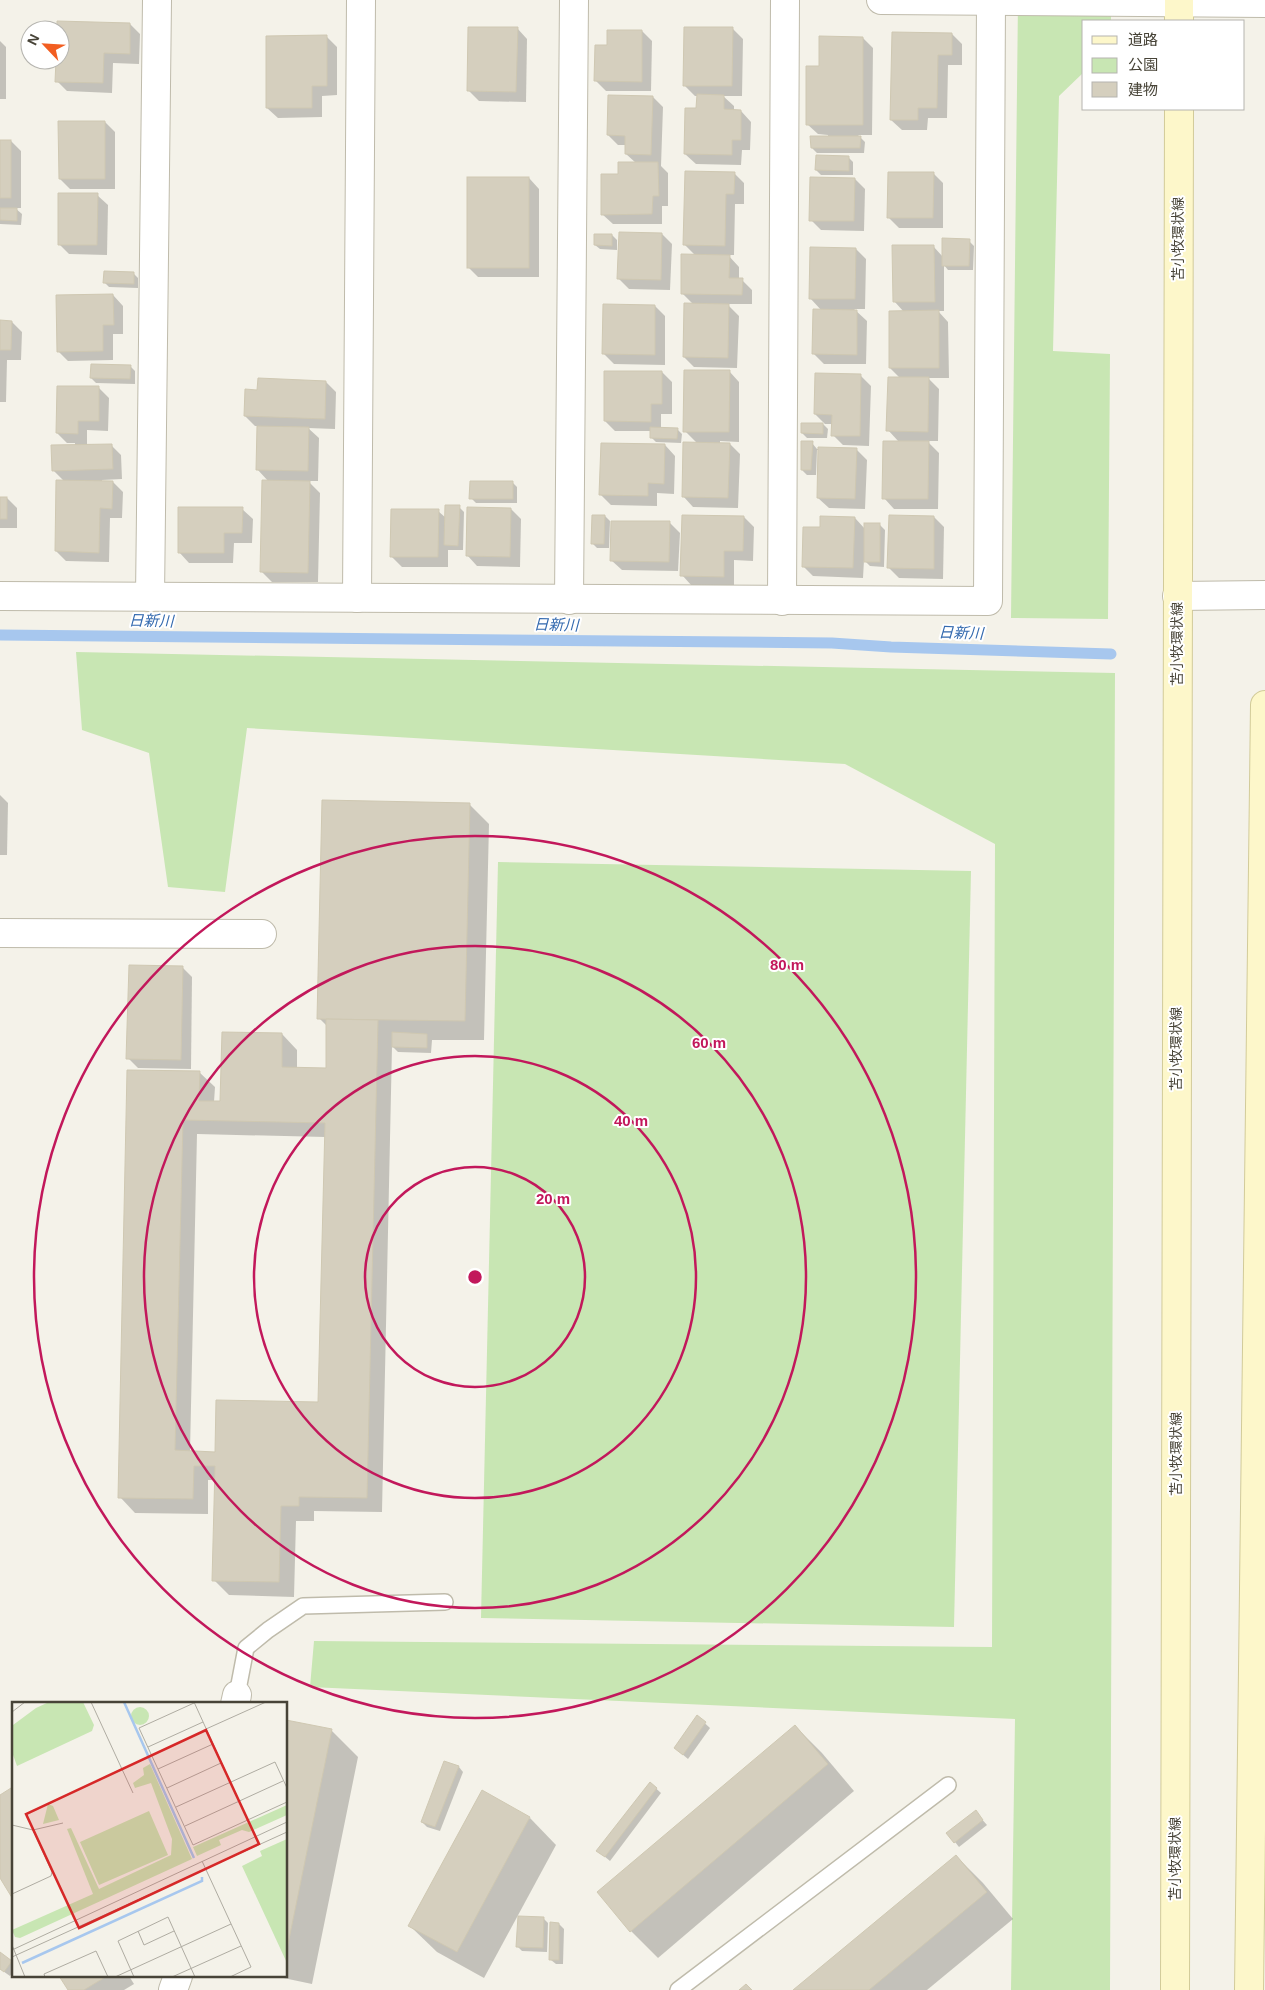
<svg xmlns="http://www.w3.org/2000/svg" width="1265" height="1990" font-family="Arial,'Noto Sans JP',sans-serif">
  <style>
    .green { fill: #c8e6b3 }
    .shadow { fill: #0003; fill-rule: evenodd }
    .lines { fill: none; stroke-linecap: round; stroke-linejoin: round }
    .stream { stroke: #a7c7ee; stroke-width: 11 }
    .building { fill: #d5cfbe; stroke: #cfc8b2; fill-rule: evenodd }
    .service-casing { stroke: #bfbbab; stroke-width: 18 }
    .minor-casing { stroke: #bfbbab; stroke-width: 30 }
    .tertiary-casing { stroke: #bfbbab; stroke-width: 30 }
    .secondary-casing { stroke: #d2cb99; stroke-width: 30 }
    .service { stroke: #fff; stroke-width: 15 }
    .minor { stroke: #fff; stroke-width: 28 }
    .tertiary { stroke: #fff; stroke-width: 28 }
    .secondary { stroke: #fdf7ca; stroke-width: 28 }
    .ring { fill: none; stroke: #c2185b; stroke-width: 2.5 }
    .labels { text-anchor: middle; stroke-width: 4; stroke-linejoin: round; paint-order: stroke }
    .street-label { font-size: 14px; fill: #474337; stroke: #fff }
    .water-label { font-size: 15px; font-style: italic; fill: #346aaf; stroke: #fff }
    .inset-river { fill: none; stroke: #a7c7ee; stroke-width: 2.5 }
    .inset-road { fill: none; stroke: #afaca2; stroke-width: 1 }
    .view { fill: #d62828; fill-opacity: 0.15; stroke: #d62828; stroke-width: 2.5 }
    .inset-edge { fill: none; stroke: #474337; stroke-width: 2.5 }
    .centre { fill: #c2185b; stroke: #fff; stroke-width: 2.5 }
    .ring-label { font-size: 15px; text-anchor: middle; font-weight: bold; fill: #c2185b; stroke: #fff; stroke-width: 4; stroke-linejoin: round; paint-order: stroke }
  </style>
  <rect width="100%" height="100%" fill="#f4f2e9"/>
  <g class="green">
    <path d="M1018 0H1111V21H1084V72L1059 96 1053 351 1110 354 1108 619 1011 618Z"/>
    <path d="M76 652 1115 673 1110 1990H1011L1015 1719 310 1687 314 1641 992 1647 995 844 845 764 247 728 225 892 168 887 149 753 82 730Z"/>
    <path d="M498 862 971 871 954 1627 481 1618Z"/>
  </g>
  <g class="shadow">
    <path d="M130 24 140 34 139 64 113 63 112 93 67 91 57 81V60H60V30H58Z"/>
    <path d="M517 28 527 39 526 102 479 101 469 91Z"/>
    <path d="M733 29 743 39 742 96H723L734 106V111H741L751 122 750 150H742L741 165 696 164 685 154 697 109 698 96H695L685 86Z"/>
    <path d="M642 31 652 41 651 91H606L596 81 609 46Z"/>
    <path d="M952 34 962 44V65H948L947 118H928L927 130H902L891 120Z"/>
    <path d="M327 37 337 47V95L322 96V117L278 118 267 108Z"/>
    <path d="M863 38 873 48 872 135H858L865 142 864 153H817L812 148 828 137V135L818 134 807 124Z"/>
    <path d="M0 41 6 47V99H0Z"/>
    <path d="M653 97 663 107 661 166 668 173V206H662V224H613L602 214 620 175 636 163 626 154V145H618L608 135Z"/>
    <path d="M105 122 115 132V189H70L60 179Z"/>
    <path d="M0 141H11L21 151V208H15L22 214 21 225 0 224Z"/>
    <path d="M848 157 853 162V175H821L816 170Z"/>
    <path d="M734 173 744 183V204H735L734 255H728L739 267V280H742L752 290V304H727L739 316 737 368 694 367 684 357 694 305 682 293 696 256 684 244Z"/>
    <path d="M933 173 943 183V228H899L888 217Z"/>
    <path d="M529 178 539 189V277H478L468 267Z"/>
    <path d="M855 179 865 189 864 231 821 230 811 220Z"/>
    <path d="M97 195 108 205 107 255 69 254 59 244Z"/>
    <path d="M662 234 672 244 670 290 629 289 618 278Z"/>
    <path d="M612 235 617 240V250L600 249 595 245Z"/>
    <path d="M969 241 974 246 973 270H948L944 265V311H938L948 322 949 378H928L939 389 938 441H927L939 453 938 509H894L884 498 899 442 888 430 900 378 890 368 904 312 894 301 933 246 943 257Z"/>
    <path d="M856 249 866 259 865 309H854L867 321 866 364H824L813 353 822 311 810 298Z"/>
    <path d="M133 273 138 278V288L109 287 104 282Z"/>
    <path d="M113 295 123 306V334H113V360L68 361 58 351Z"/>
    <path d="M655 306 665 316V365L614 364 604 354Z"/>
    <path d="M0 322H12L22 332 21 360H7L6 402H0Z"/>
    <path d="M130 366 135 371V384L96 383 91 378Z"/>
    <path d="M729 371 739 382V442L720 441V444H730L740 454 738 508 693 507 683 496 697 443 685 431Z"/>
    <path d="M662 372 672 382V414H661V428L677 429 682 434 681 443 656 442 651 437 652 431H615L605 421Z"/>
    <path d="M860 375 871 386 869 446 843 445 833 435V424H825L815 414Z"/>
    <path d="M326 382 336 392 335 429 308 428 319 438 318 481H308L320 493 318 582H272L261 571 269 482 257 469 259 426H255L245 416 258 391Z"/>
    <path d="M99 388 109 398 108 431 87 430V445H111L121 455 122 479 102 480V482H113L123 492 122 518H110L109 562 66 561 56 551 64 481 53 470 75 446V443H67L57 433Z"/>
    <path d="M823 424 828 429 827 438H807L802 433Z"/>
    <path d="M812 443 817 449H856L867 460 865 509 829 508 818 498 819 450H817L816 475H807L802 470Z"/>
    <path d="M665 445 675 456 674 494 657 493V506L611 505 601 495Z"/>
    <path d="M512 482 517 487V503H476L471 498Z"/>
    <path d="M0 498H7L17 508V528H0Z"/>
    <path d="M459 507 464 512 463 550H448V567H402L391 556 438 511 446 518Z"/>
    <path d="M242 509 253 519 252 543H234L233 563H189L179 552Z"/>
    <path d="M511 509 521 519 520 567 477 566 467 555Z"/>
    <path d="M605 516 610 521 609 548H597L592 543Z"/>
    <path d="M744 517 754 527 753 561 734 560V586H692L682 575Z"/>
    <path d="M934 517 944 527 943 579 899 578 889 568Z"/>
    <path d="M855 518 865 529 880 525 885 530 884 567 870 566 864 560 863 578 813 576 803 566 821 528Z"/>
    <path d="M669 522 680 533 678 571 622 570 611 560Z"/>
    <path d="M0 795 8 803 7 855H0Z"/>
    <path d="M469 804 489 824 484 1040H432L431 1053 398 1052 392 1046 382 1512 314 1511V1521H296L294 1597 229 1595 214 1580 216 1480H208V1514L135 1513 120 1497 129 1071 199 1072 215 1087 214 1102H222L282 1034 297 1050V1069H327L328 1027 319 1018ZM197 1134 325 1137 319 1403 216 1453 190 1452Z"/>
    <path d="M182 967 192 977 191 1069 138 1068 128 1058Z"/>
    <path d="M698 1717 710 1728 688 1759 675 1748Z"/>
    <path d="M286 1721 331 1730 358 1757 312 1984 274 1976H286Z"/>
    <path d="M795 1726 822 1753 854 1791 658 1958 631 1931Z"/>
    <path d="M445 1762 459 1767 463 1772 440 1831 427 1827 422 1822Z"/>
    <path d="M650 1783 661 1793 610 1861 598 1851Z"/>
    <path d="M980 1817 987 1825 959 1847 955 1842Z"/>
    <path d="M530 1818 556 1845 484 1978 437 1952 410 1926Z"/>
    <path d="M956 1856 983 1883 1013 1919 927 1990H795Z"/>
    <path d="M543 1918 548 1923 547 1952 522 1951 518 1947Z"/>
    <path d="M559 1924 564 1929 563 1964H556L551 1960Z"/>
    <path d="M0 1953 14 1964V1970L10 1976 0 1969Z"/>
    <path d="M61 1976H129L134 1984 124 1990H69Z"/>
  </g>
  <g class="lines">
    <path class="stream" d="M0 635 832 643 891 647 1111 654"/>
  </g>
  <g class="building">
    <path d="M57 21 130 23V54L104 53 103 83 55 82 56 60H60V30H57Z"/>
    <path d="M468 27H518L516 92 467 91Z"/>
    <path d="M684 27H733L732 86H683Z"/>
    <path d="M607 30H642V82L594 81 595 45H607Z"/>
    <path d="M892 32 952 33V55H938L937 108H918V120H890Z"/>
    <path d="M327 35V86H312V108H266V36Z"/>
    <path d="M819 36 863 37V125H806V66H819Z"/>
    <path d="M697 94 724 95V109L741 110V140H732V155L684 154 685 108H696Z"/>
    <path d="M608 95 653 96 651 155 625 154V136L607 135Z"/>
    <path d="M58 121H105V179H59Z"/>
    <path d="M810 136H861L860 148H811Z"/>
    <rect x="0" y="140" width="11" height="58"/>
    <path d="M816 155 849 156V171L815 170Z"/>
    <path d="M618 162H658L659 196H653L652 214 601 215V174H618Z"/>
    <path d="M685 171 735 172 734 194H726L725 246 683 245Z"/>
    <path d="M888 172H934L933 218H887Z"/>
    <rect x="467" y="177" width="62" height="91"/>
    <path d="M810 177 855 178 854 221H809Z"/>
    <path d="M58 193H98L97 245H58Z"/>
    <path d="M0 208H17V221L0 220Z"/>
    <path d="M619 232 662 233 661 280 617 279Z"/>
    <path d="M594 234H612V246L594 245Z"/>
    <path d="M942 238 970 239 969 266H942Z"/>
    <path d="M892 245H934L935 302H893Z"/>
    <path d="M810 247 856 248 855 299H809Z"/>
    <path d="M681 254 730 255 729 278H743L742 295 681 294Z"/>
    <path d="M104 271 134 272V284L103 283Z"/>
    <path d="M113 294 114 325H103V351L57 352 56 295Z"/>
    <path d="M684 303 729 304 728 358 683 357Z"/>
    <path d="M603 304 655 305V355L602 354Z"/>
    <path d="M813 309 857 310V355L812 354Z"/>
    <path d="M939 310V368H889V311Z"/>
    <path d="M0 320 12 321 11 350H0Z"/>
    <path d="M91 364 131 365 130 379 90 378Z"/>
    <path d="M684 370H730L729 432H683Z"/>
    <path d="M604 371H662V404H651V422L604 421Z"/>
    <path d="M815 373 861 374 860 436H831L832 415 814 414Z"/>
    <path d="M888 377H929L928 432 886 431Z"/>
    <path d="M258 378 326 381 325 419 244 416 245 389 257 390Z"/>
    <path d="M57 386H99V421H78V434L56 433Z"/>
    <path d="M801 423H823V434L801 433Z"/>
    <path d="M257 426 309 427 308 471 256 470Z"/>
    <path d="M650 427 678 428 677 439 650 438Z"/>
    <path d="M801 441H813L811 470H801Z"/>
    <path d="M883 441H929L928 499H882Z"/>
    <path d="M683 442 730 443 728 498 682 497Z"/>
    <path d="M601 443 665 444 664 484 648 483V496L599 495Z"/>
    <path d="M112 444 113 469 52 471 51 445Z"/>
    <path d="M818 447 857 448 855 499 817 498Z"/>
    <path d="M56 480 113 481 112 509 100 508 99 553 55 551Z"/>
    <path d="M262 480 310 481 308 573 260 572Z"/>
    <path d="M470 481H513V499H469Z"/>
    <rect x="0" y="497" width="7" height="22"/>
    <path d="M445 505H460L458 546 444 545Z"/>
    <path d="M178 507H243L242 533H224V553H178Z"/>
    <path d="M467 507 511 508 510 557 466 556Z"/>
    <path d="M391 509H439L438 557H390Z"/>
    <path d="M592 515H605L604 544H591Z"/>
    <path d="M682 515 744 516 743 551H724V577L680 576Z"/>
    <path d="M889 515 934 516V569L887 568Z"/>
    <path d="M820 516 855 517 853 568 802 567 803 527H820Z"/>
    <path d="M611 521H670L669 562 610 561Z"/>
    <rect x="864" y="523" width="16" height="39"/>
    <path d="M322 800 470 803 465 1021 317 1019Z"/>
    <path d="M129 965 183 966 181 1060 126 1059Z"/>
    <path d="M326 1019 378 1020 367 1498 299 1497V1506H281L279 1582 212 1581 215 1466H194L193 1499 118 1498 127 1070 200 1071 199 1101H220L222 1032 282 1033V1067L326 1068ZM183 1120 325 1123 318 1402 216 1400 215 1452 175 1450Z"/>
    <path d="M392 1032 427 1034V1048L392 1047Z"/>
    <path d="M697 1715 706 1722 683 1755 674 1748Z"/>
    <path d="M286 1720 332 1729 286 1954Z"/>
    <path d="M795 1725 828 1764 630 1932 597 1892Z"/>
    <path d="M444 1761 459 1766 435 1827 421 1822Z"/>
    <path d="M650 1782 657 1788 605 1857 596 1851Z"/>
    <path d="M11 1788 14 1793V1901L0 1878V1795Z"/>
    <path d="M482 1790 530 1817 457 1952 408 1926Z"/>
    <path d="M976 1810 983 1820 954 1843 946 1833Z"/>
    <path d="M956 1855 987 1892 869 1990H793Z"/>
    <path d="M518 1916 544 1917 543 1948 516 1947Z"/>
    <path d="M550 1922 559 1923V1960H549Z"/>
    <path d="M0 1952 12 1961 4 1972 0 1969Z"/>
    <path d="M59 1976H107L84 1990H68Z"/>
    <path d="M746 1984 752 1990H739Z"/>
  </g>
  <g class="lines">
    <g class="service-casing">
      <g id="service">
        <path d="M237 1695 246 1648 268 1630 303 1606 445 1602"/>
        <path d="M678 1990 948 1785"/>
      </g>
    </g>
    <g class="minor-casing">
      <g id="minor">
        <path d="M881 0 1265 3"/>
        <path d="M0 596 988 601 991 0"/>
        <path d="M1177 596 1265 595"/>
        <path d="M150 597 157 0"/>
        <path d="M357 598 361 0"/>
        <path d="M569 600 574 0"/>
        <path d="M782 601 785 0"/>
        <path d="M235 1704 237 1695"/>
        <path d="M173 1990 178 1976"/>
      </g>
    </g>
    <g class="tertiary-casing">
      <path id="tertiary" d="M0 933 262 934"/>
    </g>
    <g class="secondary-casing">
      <g id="secondary">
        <path d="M1179 21V0"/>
        <path d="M1175 1990 1179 109"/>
        <path d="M1249 1990 1265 705"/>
      </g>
    </g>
    <use href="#service" class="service"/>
    <use href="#minor" class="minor"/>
    <use href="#tertiary" class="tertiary"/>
    <use href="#secondary" class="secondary"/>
  </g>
  <g class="ring">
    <circle cx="475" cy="1277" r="110"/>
    <circle cx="475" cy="1277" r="221"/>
    <circle cx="475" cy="1277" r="331"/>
    <circle cx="475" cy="1277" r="441"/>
  </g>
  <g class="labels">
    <g class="street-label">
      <text transform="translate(1178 239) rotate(-90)" y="5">苫小牧環状線</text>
      <text transform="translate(1177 644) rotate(-90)" y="5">苫小牧環状線</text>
      <text transform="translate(1176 1049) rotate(-90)" y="5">苫小牧環状線</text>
      <text transform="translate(1176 1454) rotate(-90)" y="5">苫小牧環状線</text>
      <text transform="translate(1175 1859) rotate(-90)" y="5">苫小牧環状線</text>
    </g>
    <g class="water-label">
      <text transform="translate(151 621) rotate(1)" y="5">日新川</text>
      <text transform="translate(556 625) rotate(1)" y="5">日新川</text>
      <text transform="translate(961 633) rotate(2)" y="5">日新川</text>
    </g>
  </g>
  <g transform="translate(12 1702)">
    <rect width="275" height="275" fill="#f4f2e9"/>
    <path d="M37 0H71L82 23 80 29 5 64 0 50 1 23 24 6ZM119 14a9 9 0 1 1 18 0a9 9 0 1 1-18 0ZM138 62 180 157 8 236 3 235 0 228 81 192 55 127 59 126 87 187 159 153 160 137 139 81 123 86 121 81 132 73 131 66ZM36 102 41 104 47 118 31 122ZM275 103V113L237 130 230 128 207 138 209 143 185 154 181 145ZM137 109 156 153 87 183 68 140ZM275 137V261L230 164 250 154 248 149Z" fill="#c8e6b3"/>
    <path class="inset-river" d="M112 0 182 156M10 261 190 179V175"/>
    <path class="inset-road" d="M79 0 121 91M182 0 247 143M182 1 127 26 181 143 275 100M0 10 13 0M194 27 254 0M136 45 191 20M146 67 201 42M155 86 209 61M164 105 263 60 275 86M0 123 21 128 40 170 39 174 0 192M173 124 271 79M21 128 51 121M190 159 239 265 218 275M126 229 132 243 162 229M0 243 13 275M0 248 275 120M0 255 275 130M33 275 32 272 84 249 96 275M103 275 219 222M122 275 106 239 156 215 183 275M160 275 229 244"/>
    <path class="view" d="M194 28 247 142 67 226 14 112Z"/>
    <rect width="275" height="275" class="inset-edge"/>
  </g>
  <circle cx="475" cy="1277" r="8" class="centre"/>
  <g class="ring-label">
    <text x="787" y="970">80 m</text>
    <text x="709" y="1048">60 m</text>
    <text x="631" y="1126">40 m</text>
    <text x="553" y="1204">20 m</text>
  </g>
  <rect x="1082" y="20" width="162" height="90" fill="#ffffff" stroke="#b5b4af"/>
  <rect x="1092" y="36" width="25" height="8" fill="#fdf7ca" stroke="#b5b4af"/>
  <text x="1128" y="45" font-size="15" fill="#474337">道路</text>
  <rect x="1092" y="58" width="25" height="15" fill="#c8e6b3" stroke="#b5b4af"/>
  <text x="1128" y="70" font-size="15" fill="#474337">公園</text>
  <rect x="1092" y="82" width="25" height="15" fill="#d5cfbe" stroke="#b5b4af"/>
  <text x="1128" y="95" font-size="15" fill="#474337">建物</text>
  <g transform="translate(45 45) rotate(295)"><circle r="24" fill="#ffffff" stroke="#b5b4af"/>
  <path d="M0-4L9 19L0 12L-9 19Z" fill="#f25e21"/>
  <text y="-8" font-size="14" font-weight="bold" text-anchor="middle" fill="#474337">N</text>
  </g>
</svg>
